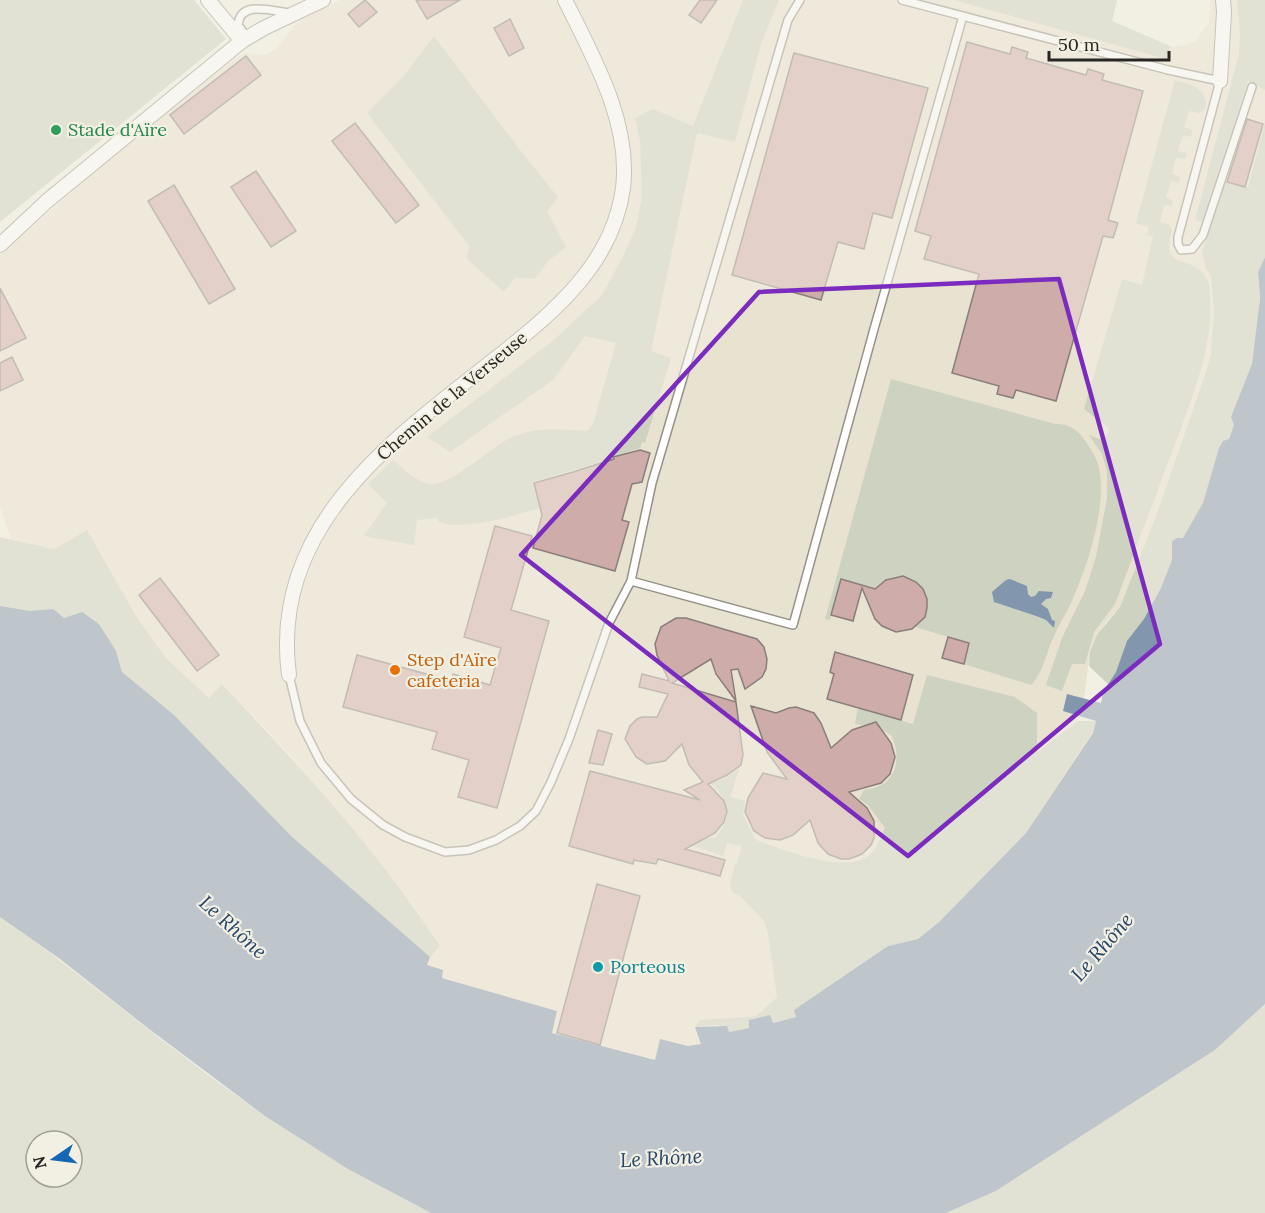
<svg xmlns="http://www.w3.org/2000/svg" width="1265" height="1213" font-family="Lora,serif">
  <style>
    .built { fill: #e8e2d0 }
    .green { fill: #ced2c0; fill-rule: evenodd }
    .water { fill: #8296ad }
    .building { fill: #ceaca9; stroke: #8a7e7d; stroke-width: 1.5 }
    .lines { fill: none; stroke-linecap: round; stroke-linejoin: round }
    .service-casing { stroke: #949186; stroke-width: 10 }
    .minor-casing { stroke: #949186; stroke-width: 16 }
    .service { stroke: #fff; stroke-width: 7 }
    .minor { stroke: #fff; stroke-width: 14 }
    .marked { fill: none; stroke: #7b2cbf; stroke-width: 4.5; stroke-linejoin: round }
    .leisure-dot { fill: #2e9e5b; stroke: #f2efe3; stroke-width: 2 }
    .food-dot { fill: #e8710a; stroke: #f2efe3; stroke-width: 2 }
    .culture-dot { fill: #0f9aa8; stroke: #f2efe3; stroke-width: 2 }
    .labels { text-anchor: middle; stroke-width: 4.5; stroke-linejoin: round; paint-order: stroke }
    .leisure-label { font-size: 18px; fill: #27864d; stroke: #f2efe3; text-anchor: start }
    .street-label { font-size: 18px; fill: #272622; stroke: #f2efe3 }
    .food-label { font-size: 18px; fill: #c56008; stroke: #f2efe3; text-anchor: start }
    .culture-label { font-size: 18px; fill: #0d838f; stroke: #f2efe3; text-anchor: start }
    .water-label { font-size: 20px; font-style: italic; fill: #264568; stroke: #f2efe3 }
  </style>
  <rect width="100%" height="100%" fill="#f2efe3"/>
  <path class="built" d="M340 0H1117L1112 21 1173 47 1187 45 1196 41 1201 33 1209 23 1211 0H1254L1248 81 1265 90V122L1245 198 1265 257 1211 276 1214 310 1211 353 1206 372 1155 519 1120 607 1106 622 1090 652 1084 698 1097 721 1080 716 1078 721 1036 752 756 1016 700 1020 701 1044 688 1046 680 1045 655 1060 552 1033 557 1011 441 978 427 965 430 957 439 945 413 905 292 757 223 684 210 698 165 657 136 616 86 530 54 549 11 539 0 507V255L114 155 231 61 245 53 264 55 275 50 297 23Z"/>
  <g class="green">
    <path d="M0 0H194L226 39 0 222Z"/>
    <path d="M743 0H779L761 44 735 142 697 133 651 351 671 358 645 443 642 442 640 448 611 457V459L533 482 540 508C511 516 468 531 439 522L438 518 417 520 414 545 364 536 387 503 368 484 393 460C403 468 417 483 431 484 452 485 490 448 510 438 535 426 561 429 587 431L593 424 616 343 585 336 553 380 450 452 427 437 555 339 602 295 621 260 636 228 642 196 640 140 635 118 653 109 693 126Z"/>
    <path d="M954 0H1117L1112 21 1170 46 1166 59Z"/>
    <path d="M1237 0H1265V90L1248 81 1202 222 1195 220 1239 54 1240 33Z"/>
    <path d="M434 36 520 150 558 197 547 211 566 247 548 261 535 279 515 278 504 292 466 258 470 247 367 113 403 77Z"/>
    <path d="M1175 80C1192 85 1207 88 1206 108L1199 113 1189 111 1184 127 1192 130 1191 137 1183 135 1178 151 1187 153 1185 159 1176 158 1172 174 1180 177 1179 183 1171 181 1166 197 1173 201 1172 206 1164 205 1160 222 1169 225 1172 230C1159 275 1195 250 1208 282 1210 287 1210 295 1210 300 1212 336 1202 368 1191 401L1115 604 1094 632 1085 664H1072L1062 691 1046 685 1062 638 1085 591 1096 557 1107 498V471L1102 454 1089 435 1105 441 1109 428 1084 409 1122 279 1142 285 1153 236 1147 235 1149 227 1136 223Z"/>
    <path d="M1265 122V257L1258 272 1265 392 1194 553 1103 692 1108 684 1089 666 1090 652 1097 635 1120 607 1155 519 1206 372 1211 353 1214 310 1211 278 1205 265 1202 251 1225 182 1248 187Z"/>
    <path d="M891 379 1055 424C1071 423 1080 432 1088 445 1094 454 1099 463 1100 474 1105 514 1087 567 1071 603 1066 614 1059 624 1054 636 1046 652 1044 672 1031 685L964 664 969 643 915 627C949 598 904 555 876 589L841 580 830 620 825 619Z"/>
    <path d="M87 530 136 616 165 657 209 698 222 684C299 765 379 852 440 946L430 957 0 622V537L54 549Z"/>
    <path d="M927 675 1015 697 1037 713V752L1078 721H1097L1093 732 1026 833 939 922 918 939 888 946 796 1017 773 1023 749 1020V1028L729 1032 718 1025 695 1027 700 1020 756 1016 777 997 768 934 764 921 740 896 733 893 731 888 730 883 735 864 737 863 742 846 727 843 723 856 664 836 698 840 716 837C733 817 730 800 710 783L720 781 739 769 730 797 745 801 743 815 756 840C781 849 851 877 872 853 878 846 881 835 885 828L868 805 859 799 864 790C894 787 903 763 892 736L881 729 855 724 858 708 913 724Z"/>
    <path d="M0 917C91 980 174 1054 266 1116 319 1152 374 1183 431 1213H0ZM36 1141H72V1177H36Z"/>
    <path d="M1265 1004V1213H946L996 1191 1215 1050Z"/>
  </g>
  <g class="water">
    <path d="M1265 257V1004L1215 1050 996 1191 946 1213H431L348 1169 265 1116 149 1029 60 959 0 917V606L30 611 53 609 64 618 82 612 99 624 116 651 122 672 174 715 290 835 430 957 427 965 443 970 442 978 557 1011 552 1033 655 1060 660 1039 688 1046 701 1044 695 1027 727 1026 729 1032 749 1028V1020L770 1015 773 1023 796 1017 794 1010 888 946 918 939 939 922 1026 833 1093 733 1096 721 1063 711 1067 694 1101 703 1103 692 1116 672 1127 641 1144 619 1161 588 1172 560V541L1177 538H1183L1203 503 1219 448 1223 441 1229 439 1234 425 1231 417 1252 364 1260 299 1258 272Z"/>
    <path d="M1010 579 1027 586 1028 594 1031 597 1035 596 1039 591 1053 592 1051 598 1046 599 1041 604 1048 609 1052 620 1055 621 1054 628 1046 620 1039 617 994 602 992 592 1006 580Z"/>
  </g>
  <g class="building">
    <path d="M365 0 377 12 359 27 348 14Z"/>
    <path d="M416 0H460L427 19Z"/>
    <path d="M700 0H717L701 23 689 15Z"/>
    <path d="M510 19 524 48 509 56 494 28Z"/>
    <path d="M967 42 1010 54 1012 47 1028 52 1026 58 1086 75 1088 69 1104 74 1102 80 1143 91 1108 220 1118 223 1113 238 1103 236 1056 401 1016 390 1013 398 997 394 999 386 952 373 979 274 924 259 931 236 915 231Z"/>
    <path d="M794 53 928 88 892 218 873 213 864 249 838 242 821 300 732 275Z"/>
    <path d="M246 56 261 75 184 134 170 115Z"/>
    <path d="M1247 119 1263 124 1245 187 1227 182Z"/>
    <path d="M355 123 419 205 396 223 332 141Z"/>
    <path d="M256 171 296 231 271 247 231 187Z"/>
    <path d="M174 185 235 289 209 304 148 201Z"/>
    <path d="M0 288 26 338 0 351Z"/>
    <path d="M12 357 23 380 0 391V363Z"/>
    <path d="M640 450 650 453 642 482 632 484 622 520 629 522 615 571 533 548 542 515 534 483 573 472 614 459 613 457Z"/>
    <path d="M495 526 532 536 511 610 549 621 497 808 458 797 469 760 432 749 437 732 343 707 357 655 452 681 453 674 490 685 501 648 464 637Z"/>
    <path d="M903 576 916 582 923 589 927 599V608L925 617 912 629 896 632 882 626 875 619 862 588 853 621 831 615 841 579 875 589 886 580Z"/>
    <path d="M160 578 219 655 197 671 139 595Z"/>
    <path d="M676 618H686L757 639 764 647 767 659 766 669 762 677 745 689 738 669 731 670 736 701 716 674 711 659 672 683 736 702 743 755 741 765 727 775 708 784 724 801 727 811 724 822 715 833 685 849 725 860 720 876 658 859 656 864 634 860 633 864 569 846 590 771 700 800 684 790 703 782 689 765 682 744 665 761 647 764 636 757 625 739 630 726 637 719 642 717H657L668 694 639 687 642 674 669 681 657 655 655 644 661 627Z"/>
    <path d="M948 637 969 643 964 664 942 658Z"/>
    <path d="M835 652 913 675 901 720 827 699 834 674 830 672Z"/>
    <path d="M751 706 776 713 789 708 796 707 814 713 821 723 831 748 852 730 876 722 891 743 895 757 890 774 881 783 849 792 867 808 874 821V838L871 845 862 854 849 859H841L828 854 818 843 810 820 793 835 780 840 765 838 754 831 745 812 748 798 763 773 787 779 767 752Z"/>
    <path d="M598 730 612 734 603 765 589 763Z"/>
    <path d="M597 884 640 896 600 1045 557 1033Z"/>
  </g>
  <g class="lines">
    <g class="service-casing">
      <g id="service">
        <path d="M902 0 1168 70 1220 81 1178 237V244L1181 250 1192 249 1203 235 1252 87"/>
        <path d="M244 33 238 25C240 0 272 11 290 13"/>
        <path d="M631 581 793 625 874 329 963 16"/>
        <path d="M289 675 300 721 321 763 351 799 383 825 405 837 445 852 469 850 496 840 520 826 536 811 551 782 569 739 609 623 631 581 652 483 788 20 800 0"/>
      </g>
    </g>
    <g class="minor-casing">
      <g id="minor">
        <path d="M208 0 242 41"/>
        <path d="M1220 81 1224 12 1223 0"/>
        <path d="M0 245 47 201 242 41 264 28 323 0"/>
        <path d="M289 675C269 524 396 437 500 355 555 311 613 263 623 188 631 122 593 57 565 0"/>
      </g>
    </g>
    <use href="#service" class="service"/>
    <use href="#minor" class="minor"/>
  </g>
  <path d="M0 0H1265V1213H0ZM1059 279 1160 644 908 856 521 555 759 292Z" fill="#f2efe3" fill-opacity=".55" fill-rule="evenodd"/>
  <path class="marked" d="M1059 279 1160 644 908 856 521 555 759 292Z"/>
  <circle class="leisure-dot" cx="56" cy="130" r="6"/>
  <circle class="food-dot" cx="395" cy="670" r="6"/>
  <circle class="culture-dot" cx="598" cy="967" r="6"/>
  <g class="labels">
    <g class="leisure-label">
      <text x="68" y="136">Stade d'Aïre</text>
    </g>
    <g class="street-label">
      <text transform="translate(452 396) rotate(-40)" y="6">Chemin de la Verseuse</text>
    </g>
    <g class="food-label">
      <text x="407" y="666">Step d'Aïre<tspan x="407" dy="21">cafeteria</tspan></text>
    </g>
    <g class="culture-label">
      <text x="610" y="973">Porteous</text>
    </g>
    <g class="water-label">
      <text transform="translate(233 927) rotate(42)" y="7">Le Rhône</text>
      <text transform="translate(1102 947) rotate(-49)" y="7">Le Rhône</text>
      <text transform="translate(661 1158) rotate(-3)" y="7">Le Rhône</text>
    </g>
  </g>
  <g transform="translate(54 1159) rotate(256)"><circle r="28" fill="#f2efe3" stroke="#a19f96" stroke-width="1.5"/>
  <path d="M0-4.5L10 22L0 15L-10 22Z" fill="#1666b4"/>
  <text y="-9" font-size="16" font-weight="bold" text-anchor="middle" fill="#272622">N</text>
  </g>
  <path d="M1049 51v9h120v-9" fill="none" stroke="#272622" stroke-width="3"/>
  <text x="1058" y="51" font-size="18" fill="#272622" stroke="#f2efe3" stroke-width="4.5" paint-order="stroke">50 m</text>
</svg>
